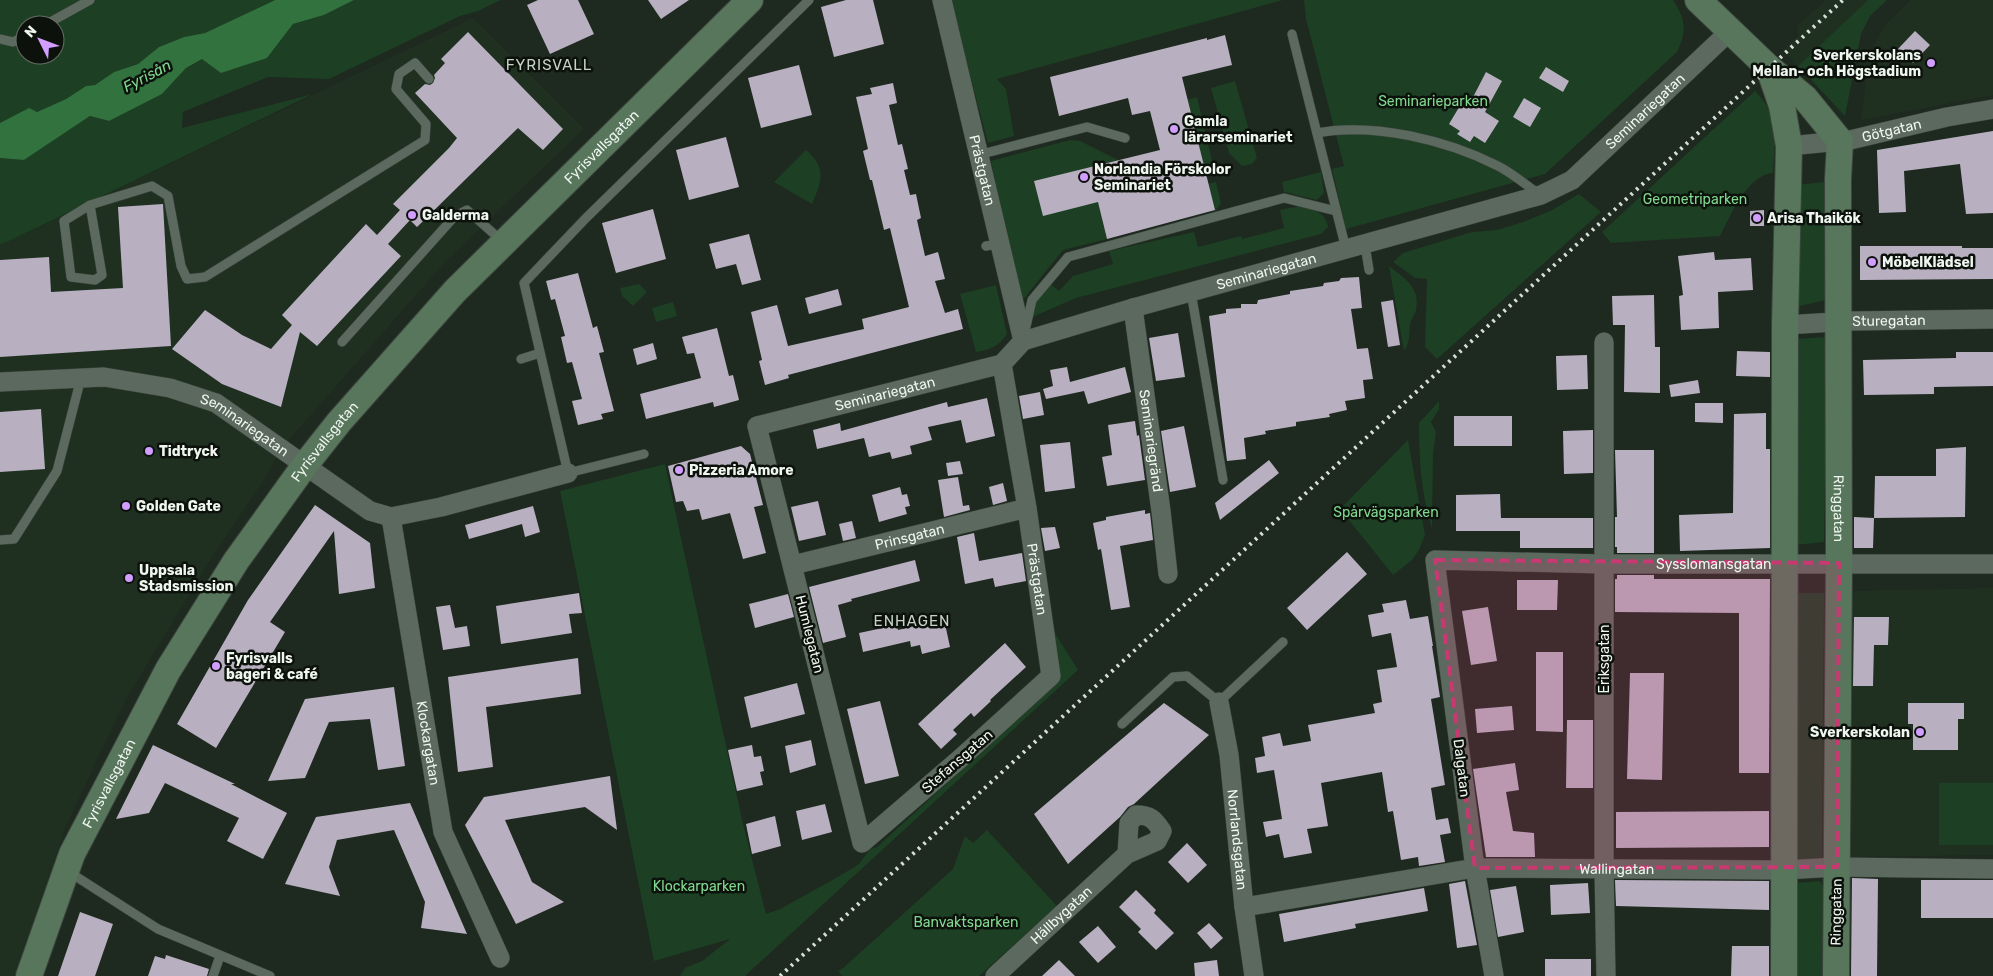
<svg xmlns="http://www.w3.org/2000/svg" width="1993" height="976" font-family="Rubik,sans-serif">
  <style>
    .built { fill: #1f3021 }
    .green { fill: #1d3f23; fill-rule: evenodd }
    .water { fill: #31723e }
    .building { fill: #b8b0c0 }
    .lines { fill: none; stroke-linecap: round; stroke-linejoin: round }
    .lane-casing { stroke: #3b443c; stroke-width: 10 }
    .street-casing { stroke: #3b443c; stroke-width: 20 }
    .secondary-casing { stroke: #3b443c; stroke-width: 28 }
    .lane { stroke: #5c695e; stroke-width: 9 }
    .street { stroke: #5c695e; stroke-width: 19 }
    .secondary { stroke: #57765c; stroke-width: 26 }
    .rail { stroke: #d8dfd8; stroke-width: 4; stroke-dasharray: 2.5 5; stroke-linecap: butt }
    .marked { fill: #c93971; fill-opacity: 0.2; stroke: #c93971; stroke-width: 4; stroke-dasharray: 10 6; stroke-linejoin: round }
    .poi-dot { fill: #d19dfe; stroke: #0c110c; stroke-width: 2 }
    .labels { text-anchor: middle; stroke-width: 5; stroke-linejoin: round; paint-order: stroke }
    .poi-label { font-size: 14px; font-weight: bold; fill: #eff6ef; stroke: #0c110c; text-anchor: start }
    .park-label { font-size: 14px; fill: #81d98f; stroke: #0c110c }
    .street-label { font-size: 14px; fill: #eff6ef; stroke: #0c110c }
    .neighbourhood-label { font-size: 15px; letter-spacing: 1px; fill: #c5d4c6; stroke: #0c110c }
    .water-label { font-size: 15px; font-style: italic; fill: #82db90; stroke: #0c110c }
  </style>
  <rect width="100%" height="100%" fill="#1e291f"/>
  <g class="built">
    <path d="M1826 0H1868L1798 66 1783 50 1798 36 1797 26Z"/>
    <path d="M1911 0H1993V95L1861 120 1866 80 1874 46 1885 25Z"/>
    <path d="M473 18 584 129 444 263 282 448 264 480 210 560 124 703 66 826 14 976H0V244L7 242Z"/>
    <path d="M1993 588V855L1844 857 1848 591Z"/>
  </g>
  <g class="green">
    <path d="M0 0H275L205 33 184 37 159 47 138 64 114 72 95 85 86 86 66 99 37 112 29 109 0 123ZM25 25H55V55H25Z"/>
    <path d="M354 0H501L478 11 460 16 329 79 268 77 183 112 182 128 313 94 7 242 0 244V158L24 160 90 116 109 121 162 94 186 68 202 59 267 58 293 24 324 15Z"/>
    <path d="M950 0H1283L997 79 1006 89 1014 136 988 143Z"/>
    <path d="M1304 0H1673C1686 20 1687 31 1677 52L1545 174 1346 229 1332 169 1344 166 1306 19Z"/>
    <path d="M1868 0H1887L1870 16 1861 34 1845 116 1798 66Z"/>
    <path d="M1235 81 1257 158 1252 164 1242 166 1229 153 1211 88Z"/>
    <path d="M1755 91C1780 116 1775 140 1773 173 1747 175 1731 215 1720 236L1611 243 1602 232Z"/>
    <path d="M1197 97 1215 173 1206 175 1187 100Z"/>
    <path d="M1070 140 1080 141 1118 160 1109 199 1114 217 1102 220 1107 239 1063 250 1022 301 1017 289 991 161Z"/>
    <path d="M806 150C827 168 822 181 812 204L774 182Z"/>
    <path d="M1321 172 1324 193 1317 200 1284 192 1282 182Z"/>
    <path d="M1216 182 1221 203 1215 212 1208 184Z"/>
    <path d="M1825 182V300L1796 307V185Z"/>
    <path d="M1579 194 1601 212 1437 359 1425 347 1427 279 1415 278 1393 262 1403 253 1472 232 1497 230 1526 221 1552 210Z"/>
    <path d="M1301 206C1314 210 1326 212 1328 227L1321 234 1076 298 1028 319 1037 300 1049 283 1059 291 1073 276 1113 264 1109 251 1194 232 1198 247 1241 236 1242 239 1284 228 1280 210Z"/>
    <path d="M1389 266C1404 278 1421 287 1416 310 1415 315 1411 319 1410 324 1409 334 1410 343 1404 351Z"/>
    <path d="M639 284 647 292 633 306 622 296 620 288Z"/>
    <path d="M996 285 1007 334C999 346 990 350 976 352L960 294Z"/>
    <path d="M673 302 677 316 656 322 652 308Z"/>
    <path d="M1827 337 1824 542 1795 545 1796 339Z"/>
    <path d="M1439 401V409L1431 422 1436 432 1433 454 1432 528C1421 495 1419 457 1419 423Z"/>
    <path d="M1408 440 1425 535 1419 550 1412 560 1393 575 1340 509Z"/>
    <path d="M665 464 743 824 766 914 780 909 836 878 859 864 870 849 877 847 1053 687C1063 666 1057 651 1053 630L1078 670 745 976H680L685 968 702 961 730 939 654 961 560 491Z"/>
    <path d="M1795 593H1824L1822 862 1791 864Z"/>
    <rect x="1939" y="783" width="54" height="62"/>
    <path d="M987 830 1057 906 979 976H842L838 971 842 969 953 869 965 836 973 843Z"/>
    <path d="M1820 881 1828 898 1827 976H1793L1796 883Z"/>
  </g>
  <path class="water" d="M275 0H354L324 15 293 24 267 58 221 73 202 59 186 68 162 94 109 121 90 116 24 160 0 158V123L29 108 37 112 66 99 86 86 95 85 114 72 138 64 159 47 184 37 205 33Z"/>
  <g class="building">
    <path d="M538 0H578L594 34 550 54 527 5Z"/>
    <path d="M648 0H689L661 19Z"/>
    <path d="M846 0H873L884 44 834 57 821 7Z"/>
    <path d="M1915 31 1930 45 1913 63 1898 49Z"/>
    <path d="M468 32 563 129 543 150 518 128 417 227 410 220 388 244 401 256 317 346 300 332 281 407 222 384 172 349 205 310 242 335 271 349 292 325 282 315 366 224 377 235 400 210 393 204 449 148 457 138 415 93 425 84 430 85 433 83 435 78 434 75 445 63 441 59Z"/>
    <path d="M1225 35 1232 65 1182 77 1215 210 1107 239 1098 202 1043 216 1034 181 1160 150 1150 111 1132 115 1128 98 1059 116 1050 77 1207 38V40Z"/>
    <path d="M799 65 812 115 761 128 748 78Z"/>
    <path d="M1546 67 1569 81 1563 92 1539 78Z"/>
    <path d="M1486 72 1502 81 1485 112 1499 121 1485 143 1474 136 1470 142 1457 134 1460 131 1449 124 1464 99 1470 103Z"/>
    <path d="M893 83 897 103 889 105 898 145 902 144 908 169 904 170 910 195 916 194 921 218 917 220 925 256 938 252 945 279 935 281 945 313 958 309 963 329 788 375 789 378 765 385 759 361 762 360 751 312 777 305 788 346 864 329 862 319 909 307 890 228 884 230 872 180H870L863 151 868 149 856 97 872 94 870 88Z"/>
    <path d="M1524 98 1541 108 1530 127 1513 117Z"/>
    <path d="M1993 131V213L1966 214 1960 164 1904 171 1906 212 1879 213 1877 150Z"/>
    <path d="M726 137 739 187 689 200 676 150Z"/>
    <path d="M163 204 171 346 0 357V260L49 257 51 292 123 288 118 207Z"/>
    <path d="M653 209 666 259 616 273 602 223Z"/>
    <path d="M1764 210V226H1750V211Z"/>
    <path d="M749 234 761 280 742 285 736 264 716 269 709 244Z"/>
    <path d="M1860 246H1962V248H1993V279L1860 280Z"/>
    <path d="M1714 252 1715 260 1751 258 1753 290 1718 292 1719 328 1681 330 1679 296 1683 295 1678 256Z"/>
    <path d="M578 273 593 328 597 326 604 352 599 353 614 411 601 414 603 419 578 425 572 401 582 399 572 362 567 363 561 337 565 336 555 299 551 300 546 281Z"/>
    <path d="M1359 277 1362 308 1351 309 1357 349 1368 348 1373 379 1363 380 1365 398 1345 401 1347 410 1329 414 1330 417 1296 422V426L1265 431 1266 434 1244 438 1246 459 1227 461 1209 316 1226 313V309L1241 308V304H1257L1258 300 1290 294V291L1323 286 1324 283 1339 281 1341 278Z"/>
    <path d="M838 289 842 305 809 314 805 298Z"/>
    <path d="M1654 295 1655 347H1660V393L1624 392 1625 325H1613L1612 296Z"/>
    <path d="M1393 300 1400 345 1388 347 1381 302Z"/>
    <path d="M717 328 729 376 733 375 739 400 714 407 713 402 646 419 640 394 701 378 694 353 687 354 682 337Z"/>
    <path d="M1178 333 1185 377 1156 381 1149 338Z"/>
    <path d="M653 343 657 359 637 365 633 349Z"/>
    <path d="M1737 351 1770 352V377L1736 376Z"/>
    <path d="M1956 352H1993V386L1934 387V394L1864 395 1863 360 1956 358Z"/>
    <path d="M1587 355 1588 389 1557 390 1556 356Z"/>
    <path d="M1067 367 1070 382 1125 367 1131 392 1088 404 1084 391 1046 399 1043 389 1053 386 1050 370Z"/>
    <path d="M1698 380 1700 393 1671 397 1669 385Z"/>
    <path d="M1040 392 1044 415 1023 419 1019 396Z"/>
    <path d="M987 398 995 436 966 443 961 420 928 427 932 440 910 446 912 454 892 459 890 452 869 457 864 438 817 449 813 430 840 423 841 431 947 402 948 407Z"/>
    <path d="M1695 403H1723V423L1695 422Z"/>
    <path d="M41 409 45 469 0 472V412Z"/>
    <path d="M1766 413V449H1770V548L1680 551 1679 515 1733 513 1734 414Z"/>
    <rect x="1454" y="416" width="58" height="30"/>
    <path d="M1135 421 1137 436 1139 435 1145 480 1107 486 1102 457 1112 455 1108 425Z"/>
    <path d="M1184 426 1196 487 1170 492 1161 431Z"/>
    <path d="M1593 430V473L1564 474 1563 431Z"/>
    <path d="M1070 442 1075 488 1045 492 1040 445Z"/>
    <path d="M741 446 750 454 763 505 754 507 766 553 743 559 730 513 702 520 699 509 687 511 683 501 676 502 668 466Z"/>
    <path d="M1966 447 1965 517 1874 518 1875 476H1936V449Z"/>
    <path d="M1615 450H1654V553H1617V547H1615V517H1617Z"/>
    <path d="M1269 460 1279 473 1220 520 1215 503Z"/>
    <path d="M960 461 963 474 948 476 946 463Z"/>
    <path d="M958 477 963 506 969 505 970 510 944 517 938 480Z"/>
    <path d="M1003 483 1007 501 993 505 989 487Z"/>
    <path d="M900 487 902 495 907 494 910 506 905 507 907 514 879 522 872 495Z"/>
    <path d="M1500 494 1501 518H1593V548H1520V531H1456V495Z"/>
    <path d="M818 501 826 535 799 541 791 507Z"/>
    <path d="M315 505 370 543 375 588 339 594 334 531 270 622 285 632 216 748 177 724 248 600Z"/>
    <path d="M533 506 540 532 525 537 522 524 469 539 465 525Z"/>
    <path d="M1145 510V514L1150 513 1153 540 1120 546 1130 607 1111 610 1101 549 1098 550 1093 523 1106 520V517Z"/>
    <path d="M1854 517 1874 518 1873 548H1854Z"/>
    <path d="M852 521 856 538 843 541 839 524Z"/>
    <path d="M1055 527 1060 548 1045 551 1041 528Z"/>
    <path d="M974 533 979 561 1022 553 1026 581 995 587 993 578 965 584 957 537Z"/>
    <path d="M1347 552 1367 574 1307 630 1287 608Z"/>
    <path d="M915 560 920 581 851 599 852 601 838 605 846 637 823 643 809 587Z"/>
    <path d="M1617 575H1654V579H1770L1769 773H1739V613L1615 612V579H1617Z"/>
    <path d="M1517 580H1558L1557 610H1517Z"/>
    <path d="M579 593 582 613 569 614 572 633 501 644 496 606Z"/>
    <path d="M788 594 794 617 755 628 749 604Z"/>
    <path d="M1406 600 1410 619 1428 616 1433 646H1432L1440 697 1431 699 1445 785 1431 788 1436 820 1448 818 1451 833 1440 835 1445 862 1419 866 1418 857 1401 860 1393 811 1388 812 1382 772 1321 783 1328 826 1307 829 1312 853 1284 858 1279 834 1266 837 1263 822 1282 819 1274 770 1257 773 1255 758 1265 756 1262 737 1280 733 1283 746 1311 741 1308 725 1375 713 1373 704 1382 702 1377 670 1397 667 1391 633 1372 637 1368 615 1384 612 1382 604Z"/>
    <path d="M450 605 455 628 467 626 470 646 443 650 436 607Z"/>
    <path d="M1488 607 1497 661 1471 665 1462 611Z"/>
    <path d="M1854 617H1889L1888 645H1874L1873 686H1853Z"/>
    <path d="M944 619 950 647 922 654 920 645 911 647 910 641 863 652 859 633 897 625 898 630Z"/>
    <path d="M1005 643 1026 667 990 700 991 701 974 717 971 713 953 730 957 734 941 749 918 724Z"/>
    <path d="M1536 652H1563V732L1536 731Z"/>
    <path d="M578 658 581 694 486 707 493 767 458 772 448 677Z"/>
    <path d="M1630 673H1664L1662 780 1627 779Z"/>
    <path d="M797 683 805 714 751 728 744 697Z"/>
    <path d="M394 687 405 766 378 770 370 719 329 722 305 778 268 781 305 699Z"/>
    <path d="M880 701 899 776 865 784 847 709Z"/>
    <path d="M1164 703 1209 735 1134 804 1128 807 1120 817 1068 864 1034 814Z"/>
    <path d="M1908 703H1964V719H1958V750H1913V724H1908Z"/>
    <path d="M1512 706 1514 730 1477 733 1475 709Z"/>
    <path d="M1567 720H1593V788H1566Z"/>
    <path d="M811 740 816 765 790 773 785 746Z"/>
    <path d="M153 745 235 784H231L287 813 263 859 227 841 239 818 165 783 149 813 116 819Z"/>
    <path d="M752 745 754 757 761 756 764 771 760 772 763 785 737 791 728 750Z"/>
    <path d="M1515 763 1519 790 1506 792 1513 831 1534 833 1535 857H1486L1473 769Z"/>
    <path d="M610 776 617 830 585 807 505 820 532 882 564 902 516 924 465 825 484 797Z"/>
    <path d="M410 803 467 934 421 928 425 902 394 830 337 840 329 867 340 896 285 884 316 817Z"/>
    <path d="M825 804 832 832 802 840 796 811Z"/>
    <path d="M1769 811V847L1616 848V812Z"/>
    <path d="M775 816 781 846 752 854 746 824Z"/>
    <path d="M1187 843 1207 865 1188 883 1168 862Z"/>
    <path d="M1852 878 1878 879 1877 976H1851Z"/>
    <path d="M1615 880 1769 881V910L1616 906Z"/>
    <rect x="1921" y="880" width="72" height="38"/>
    <path d="M1465 881 1477 945 1457 948 1449 884Z"/>
    <path d="M1588 883 1590 913 1551 915 1550 885Z"/>
    <path d="M1516 886 1524 932 1498 937 1490 890Z"/>
    <path d="M1424 888 1428 911 1355 924 1356 928 1284 942 1279 914Z"/>
    <path d="M1136 890 1156 910 1154 913 1174 933 1156 950 1138 932 1141 929 1119 907Z"/>
    <path d="M80 912 113 924 95 976H58Z"/>
    <path d="M1209 923 1223 938 1211 949 1197 933Z"/>
    <path d="M1098 926 1116 947 1098 963 1079 942Z"/>
    <path d="M1732 946H1769V976H1731Z"/>
    <path d="M166 955 209 969 207 976H148L155 956 165 959Z"/>
    <rect x="1545" y="959" width="46" height="17"/>
    <path d="M1059 960 1075 976H1042Z"/>
    <path d="M1217 960 1219 976H1195L1194 963Z"/>
  </g>
  <g class="lines">
    <g class="lane-casing">
      <g id="lane">
        <path d="M45 25 90 0"/>
        <path d="M1292 34 1346 249"/>
        <path d="M0 39 13 42 25 36"/>
        <path d="M1317 133C1373 122 1447 140 1498 166 1512 173 1526 185 1539 194"/>
        <path d="M978 155 1087 127 1125 138"/>
        <path d="M90 205 64 221 71 277 95 280 102 275 90 205 152 186 168 196 181 266 187 279 205 277 425 140 426 124 396 89 399 74 415 63 429 79"/>
        <path d="M1365 245 1369 270"/>
        <path d="M986 246 999 244"/>
        <path d="M1191 292 1223 480"/>
        <path d="M1025 331 1032 300 1068 257 1284 198 1336 211"/>
        <path d="M342 342 454 217 467 210 502 241"/>
        <path d="M521 359 540 353"/>
        <path d="M644 454 568 473 524 283 586 218 809 0"/>
        <path d="M0 540 14 539 57 471 81 378"/>
        <path d="M1122 724 1173 677 1187 676 1219 702 1283 642"/>
        <path d="M69 872 158 929 270 976"/>
        <path d="M213 976 220 956"/>
      </g>
    </g>
    <g class="street-casing">
      <g id="street">
        <path id="s1" d="M942 0 1023 341"/>
        <path id="s2" d="M1789 146 1850 140 1947 117 1993 109"/>
        <path id="s3" d="M1133 308 1161 511 1168 574"/>
        <path id="s4" d="M1785 325 1851 321 1993 319"/>
        <path d="M1604 342V869L1606 976"/>
        <path id="s5" d="M1002 364 1027 508 1051 676 962 757 862 843 757 426 1002 364 1023 341 1133 308 1541 195 1572 180 1730 31"/>
        <path id="s6" d="M0 382 104 377 170 388 216 403 370 511 391 517 441 507 568 473"/>
        <path id="s7" d="M391 517 443 832 500 958"/>
        <path id="s8" d="M793 565 1027 508"/>
        <path id="s9" d="M1219 702 1229 755 1244 907 1254 976"/>
        <path id="s10" d="M1244 907 1475 868 1784 870 1837 867 1993 869"/>
        <path id="s11" d="M995 976 1127 854 1157 841 1162 831C1154 819 1150 815 1136 815L1129 823 1127 854"/>
        <path id="s12" d="M1494 976 1475 868 1435 560 1604 564H1993"/>
      </g>
    </g>
    <g class="secondary-casing">
      <g id="secondary">
        <path id="s13" d="M1698 0 1769 68 1805 98 1840 141 1838 179 1839 563 1836 976"/>
        <path d="M1769 68 1782 106 1789 146 1785 325 1784 976"/>
        <path id="s14" d="M29 976 72 854 168 670 236 561 305 465 339 422 455 291 750 0"/>
      </g>
    </g>
    <use href="#lane" class="lane"/>
    <use href="#street" class="street"/>
    <use href="#secondary" class="secondary"/>
    <path class="rail" d="M780 976 1843 0"/>
  </g>
  <path class="marked" d="M1435 560 1839 563 1837 867 1475 868Z"/>
  <g class="poi-dot">
    <circle cx="1931" cy="63" r="5"/>
    <circle cx="1174" cy="129" r="5"/>
    <circle cx="1084" cy="177" r="5"/>
    <circle cx="412" cy="215" r="5"/>
    <circle cx="1757" cy="218" r="5"/>
    <circle cx="1872" cy="262" r="5"/>
    <circle cx="149" cy="451" r="5"/>
    <circle cx="679" cy="470" r="5"/>
    <circle cx="126" cy="506" r="5"/>
    <circle cx="129" cy="578" r="5"/>
    <circle cx="216" cy="666" r="5"/>
    <circle cx="1920" cy="732" r="5"/>
  </g>
  <g class="labels">
    <g class="poi-label">
      <text x="1921" y="60" text-anchor="end">Sverkerskolans<tspan x="1921" dy="16">Mellan- och Högstadium</tspan></text>
      <text x="1184" y="126">Gamla<tspan x="1184" dy="16">lärarseminariet</tspan></text>
      <text x="1094" y="174">Norlandia Förskolor<tspan x="1094" dy="16">Seminariet</tspan></text>
      <text x="422" y="220">Galderma</text>
      <text x="1767" y="223">Arisa Thaikök</text>
      <text x="1882" y="267">MöbelKlädsel</text>
      <text x="159" y="456">Tidtryck</text>
      <text x="689" y="475">Pizzeria Amore</text>
      <text x="136" y="511">Golden Gate</text>
      <text x="139" y="575">Uppsala<tspan x="139" dy="16">Stadsmission</tspan></text>
      <text x="226" y="663">Fyrisvalls<tspan x="226" dy="16">bageri &amp; café</tspan></text>
      <text x="1910" y="737" text-anchor="end">Sverkerskolan</text>
    </g>
    <g class="park-label">
      <text x="1433" y="106">Seminarieparken</text>
      <text x="1695" y="204">Geometriparken</text>
      <text x="1386" y="517">Spårvägsparken</text>
      <text x="699" y="891">Klockarparken</text>
      <text x="966" y="927">Banvaktsparken</text>
    </g>
    <g class="street-label">
      <text dy="5" stroke="none"><textPath href="#s5" startOffset="1955">Seminariegatan</textPath></text>
      <text dy="5" stroke="none"><textPath href="#s2" startOffset="104">Götgatan</textPath></text>
      <text dy="5" stroke="none"><textPath href="#s14" startOffset="1019">Fyrisvallsgatan</textPath></text>
      <text dy="5" stroke="none"><textPath href="#s1" startOffset="175">Prästgatan</textPath></text>
      <text dy="5" stroke="none"><textPath href="#s5" startOffset="1535">Seminariegatan</textPath></text>
      <text dy="5" stroke="none"><textPath href="#s4" startOffset="104">Sturegatan</textPath></text>
      <text dy="5" stroke="none"><textPath href="#s5" startOffset="1130">Seminariegatan</textPath></text>
      <text dy="5" stroke="none"><textPath href="#s6" startOffset="255">Seminariegatan</textPath></text>
      <text dy="5" stroke="none"><textPath href="#s3" startOffset="134">Seminariegränd</textPath></text>
      <text dy="5" stroke="none"><textPath href="#s14" startOffset="614">Fyrisvallsgatan</textPath></text>
      <text dy="5" stroke="none"><textPath href="#s13" startOffset="568">Ringgatan</textPath></text>
      <text dy="5" stroke="none"><textPath href="#s8" startOffset="120">Prinsgatan</textPath></text>
      <text dy="5" stroke="none"><textPath href="#s12" startOffset="699">Sysslomansgatan</textPath></text>
      <text dy="5" stroke="none"><textPath href="#s5" startOffset="218">Prästgatan</textPath></text>
      <text transform="translate(810 634) rotate(76)" y="5">Humlegatan</text>
      <text transform="translate(1604 659) rotate(-90)" y="5">Eriksgatan</text>
      <text dy="5" stroke="none"><textPath href="#s7" startOffset="229">Klockargatan</textPath></text>
      <text transform="translate(957 761) rotate(-41)" y="5">Stefansgatan</text>
      <text transform="translate(1462 768) rotate(83)" y="5">Dalgatan</text>
      <text dy="5" stroke="none"><textPath href="#s14" startOffset="209">Fyrisvallsgatan</textPath></text>
      <text dy="5" stroke="none"><textPath href="#s9" startOffset="139">Norrlandsgatan</textPath></text>
      <text dy="5" stroke="none"><textPath href="#s10" startOffset="376">Wallingatan</textPath></text>
      <text transform="translate(1836 912) rotate(-89)" y="5">Ringgatan</text>
      <text dy="5" stroke="none"><textPath href="#s11" startOffset="90">Hällbygatan</textPath></text>
    </g>
    <g class="neighbourhood-label">
      <text x="549" y="70">FYRISVALL</text>
      <text x="912" y="626">ENHAGEN</text>
    </g>
    <g class="water-label">
      <text transform="translate(147 76) rotate(-28)" y="5">Fyrisån</text>
    </g>
  </g>
  <g transform="translate(40 40) rotate(312)"><circle r="24" fill="#0c110c" stroke="#676d67"/>
  <path d="M0-4L9 19L0 12L-9 19Z" fill="#d19dfe"/>
  <text y="-8" font-size="14" font-weight="bold" text-anchor="middle" fill="#eff6ef">N</text>
  </g>
</svg>
